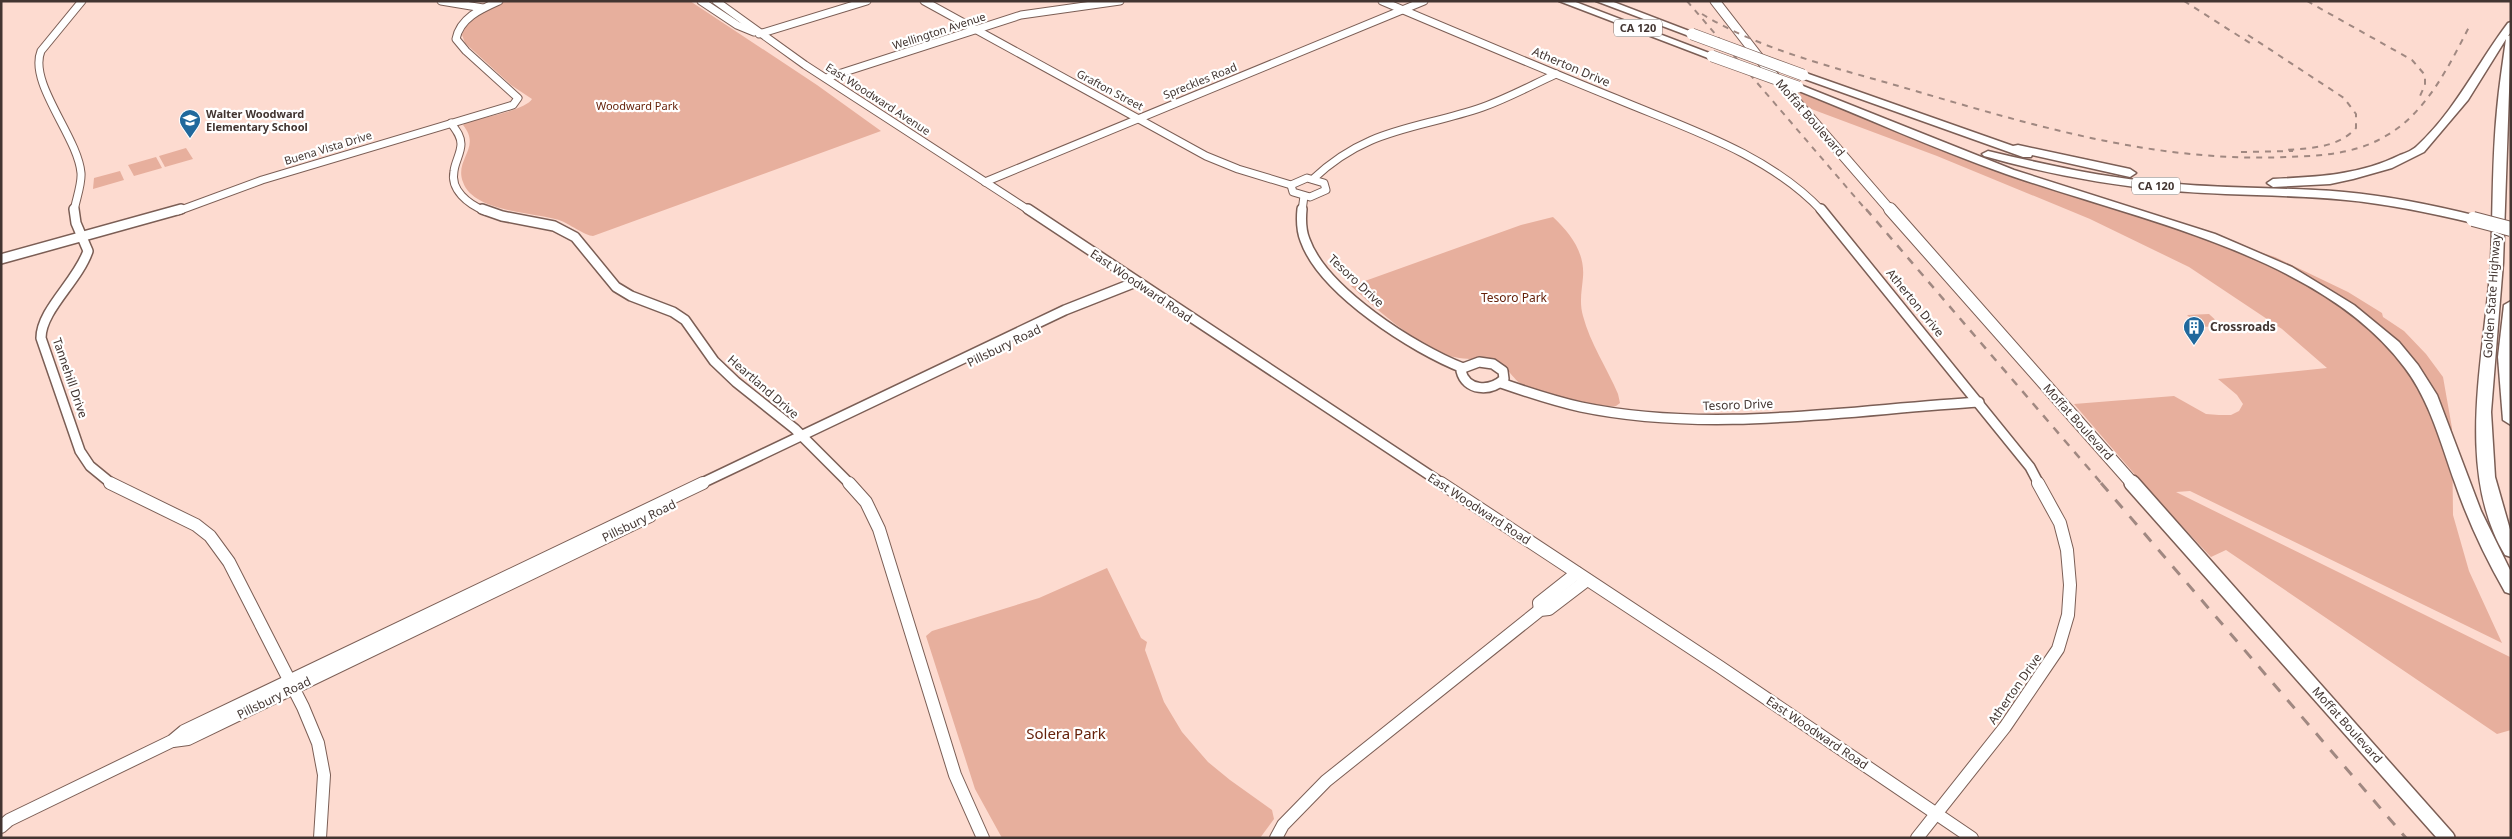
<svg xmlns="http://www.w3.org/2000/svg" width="2512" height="839" font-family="'Noto Sans',sans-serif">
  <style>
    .green { fill: #e7af9d }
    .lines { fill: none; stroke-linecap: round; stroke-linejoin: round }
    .tertiary-far2-casing { stroke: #7b5e55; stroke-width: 9 }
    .tertiary-far1-casing { stroke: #7b5e55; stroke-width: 12 }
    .tertiary-casing { stroke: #7b5e55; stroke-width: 14 }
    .secondary-far2-casing { stroke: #7b5e55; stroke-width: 11 }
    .secondary-far1-casing { stroke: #7b5e55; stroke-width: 14 }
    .secondary-casing { stroke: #7b5e55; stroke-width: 18 }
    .motorway-casing { stroke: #7b5e55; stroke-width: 3 }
    .tertiary-far2 { stroke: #fff; stroke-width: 7 }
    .tertiary-far1 { stroke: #fff; stroke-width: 9 }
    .tertiary { stroke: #fff; stroke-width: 12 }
    .secondary-far2 { stroke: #fff; stroke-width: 9 }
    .secondary-far1 { stroke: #fff; stroke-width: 12 }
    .secondary { stroke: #fff; stroke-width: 15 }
    .motorway { fill: #fff; fill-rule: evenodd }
    .rail-far2 { stroke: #a08881; stroke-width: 2; stroke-dasharray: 6 6; stroke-linecap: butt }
    .rail-far1 { stroke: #a08881; stroke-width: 2.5; stroke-dasharray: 8 8; stroke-linecap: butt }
    .rail { stroke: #a08881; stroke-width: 3; stroke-dasharray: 11 11; stroke-linecap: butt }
    .motorway-bridge-far1-casing { stroke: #7b5e55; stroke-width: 12; stroke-linecap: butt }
    .motorway-bridge-casing { stroke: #7b5e55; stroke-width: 16; stroke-linecap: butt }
    .motorway-bridge-far1 { stroke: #fff; stroke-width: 11 }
    .motorway-bridge { stroke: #fff; stroke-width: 14 }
    .labels { text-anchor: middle; stroke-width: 4.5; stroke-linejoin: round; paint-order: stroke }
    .shield { fill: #fff; stroke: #7b726f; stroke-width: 1 }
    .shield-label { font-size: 11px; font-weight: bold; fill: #423531 }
    .far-street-label { font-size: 11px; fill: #423531; stroke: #fff }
    .far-park-label { font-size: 11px; fill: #66220b; stroke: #fff }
    .far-poi-label { font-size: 11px; font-weight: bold; fill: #423531; stroke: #fff; text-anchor: start }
    .street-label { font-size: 12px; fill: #423531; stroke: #fff }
    .park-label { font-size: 12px; fill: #66220b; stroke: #fff }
    .poi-label { font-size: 12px; font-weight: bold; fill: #423531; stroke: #fff; text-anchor: start }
    .near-park-label { font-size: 15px; fill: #66220b; stroke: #fff }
  </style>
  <rect width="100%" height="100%" fill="#fddbd0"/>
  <g class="green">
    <path d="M505 1H690L817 85 881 131 593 236C586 236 568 223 559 220 533 212 473 212 463 182 454 159 482 148 463 125L467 122C481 118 526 110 532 99L511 85 465 43 462 35C467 17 489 8 505 1Z"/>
    <path d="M1789 87 1936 146 2275 257 2348 292 2382 313 2383 317 2404 331 2426 354 2443 377 2452 428 2453 515 2469 571 2502 643 2190 491 2176 492 2510 657 2511 730 2497 734 2226 550 2211 557 2150 492 2074 404 2174 396 2206 414 2219 415H2231L2239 411 2243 404 2237 395 2218 379 2327 368 2282 329 2189 267 2090 219 1937 156 1806 107Z"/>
    <path d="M186 148 193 159 165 167 159 156Z"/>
    <path d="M156 157 162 168 134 176 128 165Z"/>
    <path d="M120 171 124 180 93 189 94 178Z"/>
    <path d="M1553 217C1570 233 1585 252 1583 277 1582 290 1579 302 1583 316 1590 343 1607 368 1618 394L1620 403 1616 406C1599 408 1535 392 1520 383 1514 379 1511 373 1506 369 1489 356 1463 362 1444 354 1408 338 1379 311 1351 286L1521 225Z"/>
    <path d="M2209 314 2222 326 2200 327 2187 315Z"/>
    <path d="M1107 568 1141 638 1147 642 1145 650 1164 702 1182 732 1208 762 1230 780 1272 810 1274 819 1260 838H1002L975 789 926 636 932 631 1039 598Z"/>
  </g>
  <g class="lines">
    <g class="tertiary-far2-casing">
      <g id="tertiary-far2">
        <path d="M441 1 483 8"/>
        <path d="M701 1 737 25 754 32"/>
        <path d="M716 1 805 65 1030 211"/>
        <path d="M924 1 1206 156 1238 169 1291 185"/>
        <path d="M1382 1C1460 34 1538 67 1617 99 1686 128 1769 154 1822 211"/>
        <path d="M759 34 867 1"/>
        <path d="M826 78 1021 15 1120 1"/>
        <path d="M451 123C456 130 461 136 461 144 461 153 455 162 454 171 450 190 468 204 485 211"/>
        <path d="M1307 178 1324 183 1326 190 1310 197 1293 192 1291 185Z"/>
        <path d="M1313 179C1368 127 1416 130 1483 107 1508 98 1532 85 1556 74"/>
        <path d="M985 182 1424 1"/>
        <path d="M74 211C76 199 82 184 81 173 78 137 28 83 41 51L82 1"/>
        <path d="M178 211 262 180 513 105 518 98 466 51 456 39C460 18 481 9 499 1"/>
        <path d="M1302 211 1304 196"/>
      </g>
    </g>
    <g class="tertiary-far1-casing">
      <g id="tertiary-far1">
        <path d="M74 209 76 223 88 251C78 281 41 310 41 338L80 451 90 466 112 484"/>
        <path d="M482 209 502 216 554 226 575 237 616 287 631 296 673 312 685 320 714 361 736 382 795 429 850 484"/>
        <path d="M1028 209 1443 484"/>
        <path d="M1302 209C1301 219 1301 230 1305 240 1323 291 1414 349 1463 368"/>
        <path d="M1821 209 2030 467 2039 484"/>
        <path d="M1 259 181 209"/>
        <path d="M1479 362 1493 364 1503 371 1504 379C1490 392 1466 391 1461 371L1463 368Z"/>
        <path d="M1501 383C1527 392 1554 401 1581 407 1711 434 1848 410 1979 402"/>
        <path d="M700 484 1065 310 1136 282"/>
      </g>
    </g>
    <g class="tertiary-casing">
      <g id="tertiary">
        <path d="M110 483 196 525 210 536 229 562 303 707 318 743 324 775 320 838"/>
        <path d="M849 483 866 502 879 529 955 775 983 838"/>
        <path d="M1441 483 1720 667 1972 838"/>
        <path d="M1540 610 1539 603 1577 573"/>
        <path d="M173 741 188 739 650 516"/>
        <path d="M1 827 9 820 172 741 184 731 703 483"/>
        <path d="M1276 838 1283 825 1326 781 1540 610 1549 609 1587 580"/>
        <path d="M1917 838 2005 727 2058 649 2068 615 2070 585 2067 550 2060 523 2038 483"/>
      </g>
    </g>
    <g class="secondary-far2-casing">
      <path id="secondary-far2" d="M1715 1 1767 68 1891 211"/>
    </g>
    <g class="secondary-far1-casing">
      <path id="secondary-far1" d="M1890 209 2133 484"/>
    </g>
    <g class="secondary-casing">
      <path id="secondary" d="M2132 483 2447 838"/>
    </g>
    <g class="motorway-casing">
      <g id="motorway">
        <path d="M1559 1H1573L1717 56 1708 58Z"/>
        <path d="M1596 1H1611L1697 34 1689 36Z"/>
        <path d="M2511 22V32L2508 36 2511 35 2503 263 2491 412 2495 477 2511 533V557L2505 555C2454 469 2485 355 2491 261 2493 211 2492 160 2497 110 2499 86 2503 62 2506 39L2468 100 2424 152 2392 168 2353 179 2330 184 2273 187 2267 183 2273 179C2317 177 2360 175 2400 155 2406 153 2413 150 2417 146 2455 111 2477 64 2508 23Z"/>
        <path d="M1803 72 2013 146 2018 145 2130 169 2136 173 2130 177 2032 155 2031 157H2023L1799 77 1798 75Z"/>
        <path d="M1798 84 2014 170 2215 234 2292 267 2354 305 2399 342 2418 365 2437 395 2481 511 2511 572V594L2505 592C2485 557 2468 521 2455 483 2441 444 2430 401 2405 368 2321 254 2133 219 2006 174 1934 149 1865 117 1794 89V85Z"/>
        <path d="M1988 151C2047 165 2105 178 2166 183 2225 189 2285 187 2344 192 2389 196 2433 205 2477 216L2479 219 2473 223C2431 213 2389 204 2346 200 2285 194 2224 196 2163 190 2102 184 2043 173 1984 156L1982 154Z"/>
        <path d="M2511 301V425L2503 420 2498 357 2504 305Z"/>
      </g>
    </g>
    <use href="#tertiary-far2" class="tertiary-far2"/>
    <use href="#tertiary-far1" class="tertiary-far1"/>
    <use href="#tertiary" class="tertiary"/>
    <use href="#secondary-far2" class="secondary-far2"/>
    <use href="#secondary-far1" class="secondary-far1"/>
    <use href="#secondary" class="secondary"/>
    <use href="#motorway" class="motorway"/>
    <g class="rail-far2">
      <path d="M1687 1 1867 211"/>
      <path d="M2184 1 2253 45"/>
      <path d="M2307 1 2412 60 2425 75V85L2420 96"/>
      <path d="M1702 14C1761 50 1836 68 1902 87 2028 124 2154 163 2287 157 2319 156 2354 154 2382 138 2425 116 2449 66 2470 25"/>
      <path d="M2248 35 2344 98 2356 114V128C2338 148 2311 148 2286 150"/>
      <path d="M2241 152 2293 151"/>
    </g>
    <path class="rail-far1" d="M1866 209 2102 484"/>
    <path class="rail" d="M2101 483 2406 838"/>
    <g class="motorway-bridge-far1-casing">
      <g id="motorway-bridge-far1">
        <path d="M1692 34 1803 75"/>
        <path d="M1712 56 1798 87"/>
      </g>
    </g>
    <g class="motorway-bridge-casing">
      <path id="motorway-bridge" d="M2473 219 2511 229"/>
    </g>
    <use href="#motorway-bridge-far1" class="motorway-bridge-far1"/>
    <use href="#motorway-bridge" class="motorway-bridge"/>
  </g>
  <defs>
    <g id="school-pin" transform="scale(1.125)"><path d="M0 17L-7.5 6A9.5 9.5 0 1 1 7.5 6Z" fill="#21689c" stroke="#fff"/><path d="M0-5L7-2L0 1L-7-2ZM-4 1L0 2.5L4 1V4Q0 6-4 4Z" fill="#fff"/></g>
    <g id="building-pin" transform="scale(1.125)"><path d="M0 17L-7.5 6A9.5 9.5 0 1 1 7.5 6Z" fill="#21689c" stroke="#fff"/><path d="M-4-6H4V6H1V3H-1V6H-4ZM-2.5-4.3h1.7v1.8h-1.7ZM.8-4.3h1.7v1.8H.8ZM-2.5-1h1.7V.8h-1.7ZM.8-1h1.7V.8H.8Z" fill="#fff"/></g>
  </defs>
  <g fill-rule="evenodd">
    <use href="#school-pin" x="190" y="120"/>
    <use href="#building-pin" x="2194" y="327"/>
  </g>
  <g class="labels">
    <g class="shield">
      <rect x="1614" y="19.5" width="48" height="17" rx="4"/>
      <rect x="2132" y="177.5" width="48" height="17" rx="4"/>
    </g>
    <g class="shield-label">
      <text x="1638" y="32">CA 120</text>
      <text x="2156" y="190">CA 120</text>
    </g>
    <g class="far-street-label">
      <text transform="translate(939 31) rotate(-18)" y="4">Wellington Avenue</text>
      <text transform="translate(1200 81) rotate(-22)" y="4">Spreckles Road</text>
      <text transform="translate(1110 90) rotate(28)" y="4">Grafton Street</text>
      <text transform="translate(878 99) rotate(33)" y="4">East Woodward Avenue</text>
      <text transform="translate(328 148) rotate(-17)" y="4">Buena Vista Drive</text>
    </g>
    <g class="far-park-label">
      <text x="637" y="110">Woodward Park</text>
    </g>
    <g class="far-poi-label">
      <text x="206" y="118">Walter Woodward<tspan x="206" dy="13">Elementary School</tspan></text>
    </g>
    <g class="street-label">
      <text transform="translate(1571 67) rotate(23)" y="4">Atherton Drive</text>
      <text transform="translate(1810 118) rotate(49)" y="4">Moffat Boulevard</text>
      <text transform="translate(1356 281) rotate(43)" y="4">Tesoro Drive</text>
      <text transform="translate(1141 286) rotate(34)" y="4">East Woodward Road</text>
      <text transform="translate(2492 296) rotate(-86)" y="4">Golden State Highway</text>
      <text transform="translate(1915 303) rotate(51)" y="4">Atherton Drive</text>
      <text transform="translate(1004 346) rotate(-26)" y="4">Pillsbury Road</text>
      <text transform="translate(70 378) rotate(71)" y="4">Tannehill Drive</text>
      <text transform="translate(763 387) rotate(41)" y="4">Heartland Drive</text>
      <text transform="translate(1738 405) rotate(-2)" y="4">Tesoro Drive</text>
      <text transform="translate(2078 422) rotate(48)" y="4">Moffat Boulevard</text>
      <text transform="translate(1479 509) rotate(33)" y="4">East Woodward Road</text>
      <text transform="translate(639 521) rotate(-26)" y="4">Pillsbury Road</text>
      <text transform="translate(2015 689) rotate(-55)" y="4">Atherton Drive</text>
      <text transform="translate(274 698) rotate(-26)" y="4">Pillsbury Road</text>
      <text transform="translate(2347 725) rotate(48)" y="4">Moffat Boulevard</text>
      <text transform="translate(1817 733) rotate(34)" y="4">East Woodward Road</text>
    </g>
    <g class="park-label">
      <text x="1514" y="302">Tesoro Park</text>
    </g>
    <g class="poi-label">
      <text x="2210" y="331">Crossroads</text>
    </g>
    <g class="near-park-label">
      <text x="1066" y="739">Solera Park</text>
    </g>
  </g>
  <rect width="2512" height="839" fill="none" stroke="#423531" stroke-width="5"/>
</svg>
